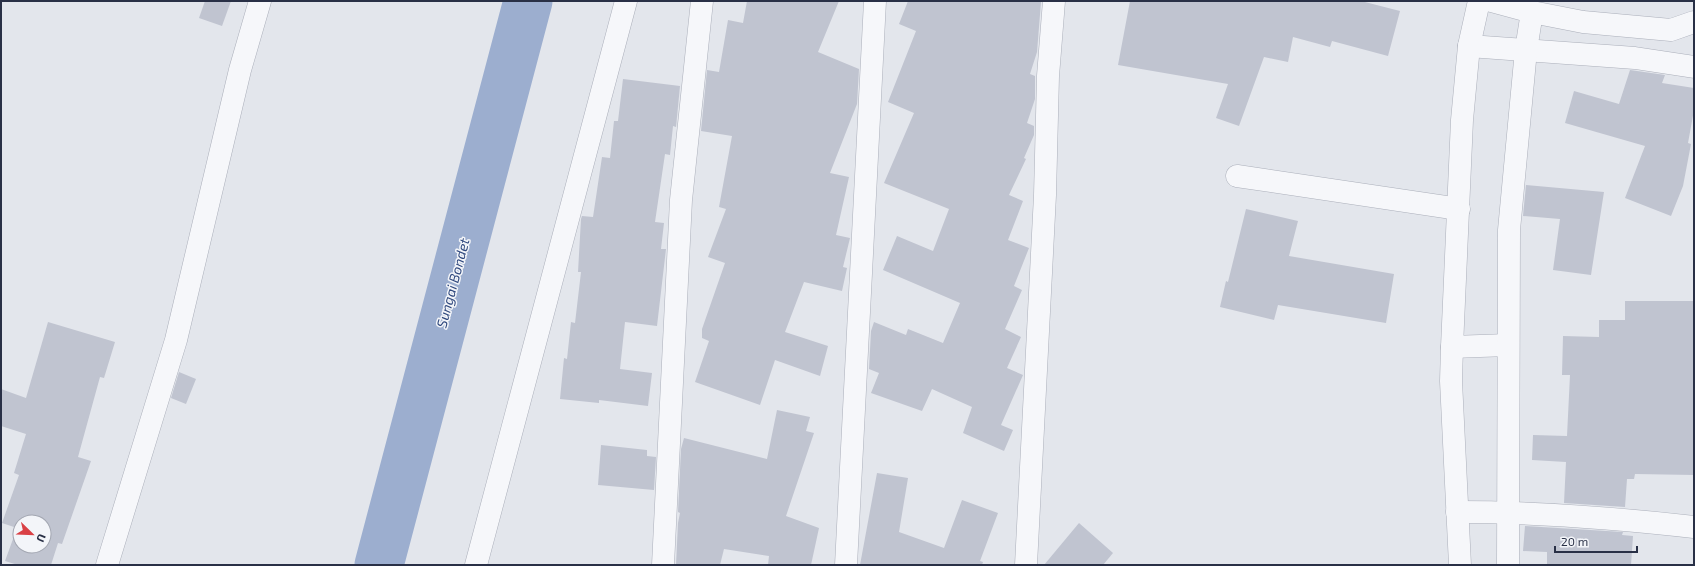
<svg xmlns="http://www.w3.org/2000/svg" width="1695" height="566" font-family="'Exo 2',sans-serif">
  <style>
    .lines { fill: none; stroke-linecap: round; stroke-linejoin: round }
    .river { stroke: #9caecf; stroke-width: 49 }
    .building { fill: #c0c4d0; fill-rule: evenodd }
    .street-casing { stroke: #abafba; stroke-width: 23 }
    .street { stroke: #f6f7fa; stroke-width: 22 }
    .labels { text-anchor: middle; stroke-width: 3; stroke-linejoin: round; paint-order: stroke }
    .water-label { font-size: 14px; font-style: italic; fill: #30497e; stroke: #f3f5f9 }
  </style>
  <rect width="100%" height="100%" fill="#e3e6ec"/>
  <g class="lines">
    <path class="river" d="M379 565 528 1"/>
  </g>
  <g class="building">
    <path d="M205 1H231L222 26 199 18Z"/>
    <path d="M747 1H839L818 52 859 69 857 104 830 173 849 177 836 235 850 238 843 267 847 268 842 291 804 282 785 332 828 346 820 376 775 360 760 405 695 382 709 341 702 338V329L725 263 708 257 726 209 719 207 732 136 701 131 707 70 719 72 728 20 743 23Z"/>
    <path d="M908 1 1041 2 1037 52 1030 74 1035 76V99L1027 123 1034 126V135L1024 158 1026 159 1009 195 1023 201 1008 240 1029 248 1014 286 1022 290 1005 329 1021 337 1007 368 1023 375 1001 425 1013 430 1004 451 963 433 972 407 932 389 922 411 871 393 879 373 869 369 871 331 874 322 906 335 908 329 943 343 960 303 883 270 897 236 933 251 949 209 884 183 914 113 888 102 916 31 899 24Z"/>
    <path d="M1130 1H1361L1400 11 1388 56 1332 41 1330 47 1293 37 1288 62 1264 57 1239 126 1216 118 1228 84 1118 65Z"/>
    <path d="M1630 70 1665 75 1662 83 1694 88V110L1688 143 1691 144 1683 186 1671 216 1625 198 1645 146 1565 123 1574 91 1619 104Z"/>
    <path d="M623 79 680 86 676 127 673 126 670 155 665 154 655 222 664 223 661 249H666L657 326 625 322 620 369 652 373 648 406 599 400V403L560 399 564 358 567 359 571 322 575 323 581 272H578L581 219 582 216 593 217 602 157 610 158 614 121H618Z"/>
    <path d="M1526 185 1604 192 1591 275 1553 270 1560 219 1523 216Z"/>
    <path d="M1246 209 1298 221 1289 256 1394 274 1386 323 1278 305 1274 320 1220 307 1226 281 1228 282Z"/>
    <path d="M1625 301H1694V475L1635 474 1634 479H1627L1625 507 1564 503 1566 462 1532 460 1533 435 1567 436 1570 375H1562L1563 336 1599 337V320H1625Z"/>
    <path d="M48 322 115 342 104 378 100 377 78 457 91 461 62 544 58 543 51 565H18L5 561 17 528 2 523 19 475 14 473 26 434 1 426V389L26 398ZM20 522H44V546H20Z"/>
    <path d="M179 372 196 379 186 404 171 398Z"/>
    <path d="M777 410 810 417 806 431 814 433 786 516 819 528 811 565H768L769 556 724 549 720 565H676L678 523 680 513 678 512 681 449 684 438 767 459Z"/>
    <path d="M601 445 647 450V456L656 457 654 490 598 485Z"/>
    <path d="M877 473 908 478 899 532 944 548 962 500 998 513 980 561 983 562 982 565H860Z"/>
    <path d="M1079 523 1113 553 1103 565H1044Z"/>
    <path d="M1525 526 1623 532 1622 535 1633 536 1631 565H1547V552L1523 551Z"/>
  </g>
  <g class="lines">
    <g class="street-casing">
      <g id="street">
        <path d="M1491 1 1532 12 1583 22 1671 30 1694 22"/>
        <path d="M1469 46 1635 58 1694 67"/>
        <path d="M1237 176 1459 209"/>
        <path d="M1452 347 1508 345"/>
        <path d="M1457 512C1536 512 1615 518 1694 527"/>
        <path d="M107 565 176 340 240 70 260 1"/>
        <path d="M476 565 626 1"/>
        <path d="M663 565 681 200 702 1"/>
        <path d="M846 565 875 1"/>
        <path d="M1026 565 1045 195 1048 76 1054 1"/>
        <path d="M1460 565 1451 381 1452 347 1462 120 1469 46 1479 1"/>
        <path d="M1508 565 1509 230 1526 50 1532 12"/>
      </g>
    </g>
    <use href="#street" class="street"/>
  </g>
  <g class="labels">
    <g class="water-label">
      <text transform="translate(453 283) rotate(-75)" y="5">Sungai Bondet</text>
    </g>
  </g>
  <rect width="1695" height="566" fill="none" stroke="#293046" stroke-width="4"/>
  <g transform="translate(32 534) rotate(113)"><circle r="19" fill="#f3f5f9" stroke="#a2a6b1"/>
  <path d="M0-3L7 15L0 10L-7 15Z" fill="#d94045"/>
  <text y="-6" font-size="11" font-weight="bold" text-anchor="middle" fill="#293046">U</text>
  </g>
  <path d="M1555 546v6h82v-6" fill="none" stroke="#293046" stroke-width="2"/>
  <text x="1561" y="546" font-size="12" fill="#293046" stroke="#f3f5f9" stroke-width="3" paint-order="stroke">20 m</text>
</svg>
